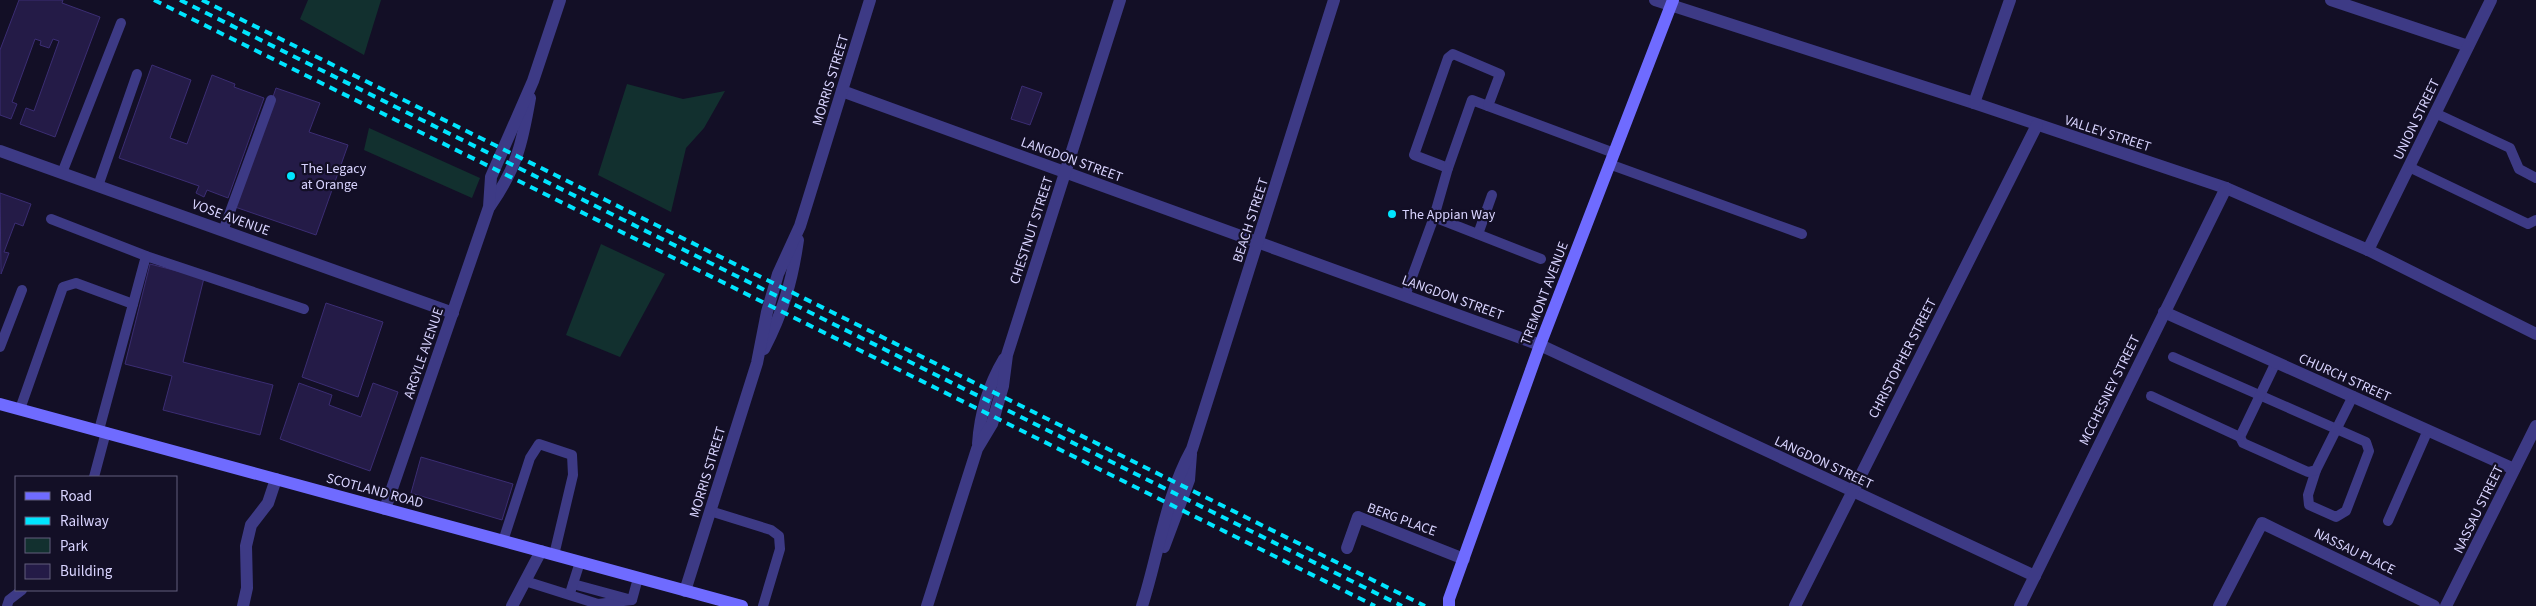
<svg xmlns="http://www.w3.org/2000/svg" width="2536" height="606" font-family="'Source Sans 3',sans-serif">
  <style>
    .green { fill: #12302f }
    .building { fill: #241b47; stroke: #3b2d73 }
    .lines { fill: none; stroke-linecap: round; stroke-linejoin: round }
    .lane { stroke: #3d3a85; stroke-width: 10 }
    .street { stroke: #3d3a85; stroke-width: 12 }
    .secondary { stroke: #6f6bff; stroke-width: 12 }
    .rail { stroke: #00e5ff; stroke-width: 4; stroke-dasharray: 8 6; stroke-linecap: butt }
    .poi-dot { fill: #00e5ff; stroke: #130f26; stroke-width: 2 }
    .labels { text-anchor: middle; stroke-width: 4.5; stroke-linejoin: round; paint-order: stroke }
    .street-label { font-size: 14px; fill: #d9d4ff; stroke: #130f26 }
    .poi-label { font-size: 14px; fill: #d9d4ff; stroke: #130f26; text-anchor: start }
  </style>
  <rect width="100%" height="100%" fill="#130f26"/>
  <g class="green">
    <path d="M308 0H381L364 55 300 19Z"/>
    <path d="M627 84 683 99 725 91 704 128 686 148 671 212 598 175Z"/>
    <path d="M369 128 480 178 472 198 364 150Z"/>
    <path d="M601 244 665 274 620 357 566 335Z"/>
  </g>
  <g class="building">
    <path d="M19 0H63L62 3 100 17 55 137 20 124 26 108 34 111 59 41 53 39 49 48 40 45 41 41 35 39 12 102 17 104 11 119 0 115V50Z"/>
    <path d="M152 65 191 80 170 138 187 144 212 75 235 84 234 87 264 98 228 198 207 190 204 197 196 193 199 186 119 158Z"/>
    <path d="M1022 86 1042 93 1030 125 1011 119Z"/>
    <path d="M276 88 320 103 309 132 348 145 316 235 235 207Z"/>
    <path d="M0 193 31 204 23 226 15 223 4 252 9 253 1 274Z"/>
    <path d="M150 264 204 278 183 362 273 385 260 435 163 410 172 376 125 364Z"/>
    <path d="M326 303 383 322 358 397 302 377Z"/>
    <path d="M299 383 332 395 329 405 361 417 373 383 398 392 370 471 280 439Z"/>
    <path d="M421 457 513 484 502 520 411 493Z"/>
  </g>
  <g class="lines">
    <g class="lane">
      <path d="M2435 113 2510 148 2519 169 2536 178"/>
      <path d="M1609 164 1802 234"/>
      <path d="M2409 167 2528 224 2536 220"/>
      <path d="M1448 168 1472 100 1488 106"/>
      <path d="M62 173 121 23"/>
      <path d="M98 186 137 74"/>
      <path d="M51 219 146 256 304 309"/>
      <path d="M223 231 271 100"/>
      <path d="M1478 234 1492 195"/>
      <path d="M1541 259 1434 217 1448 168 1414 155 1448 58 1453 54 1500 74 1488 106 1614 153"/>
      <path d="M1405 296 1434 217"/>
      <path d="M0 347 22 290"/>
      <path d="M2173 357 2366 442 2369 451 2346 511 2336 517 2309 505 2308 495 2316 470"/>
      <path d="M2276 362 2240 437 2243 443 2308 472 2316 470 2353 396"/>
      <path d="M2151 396 2240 437"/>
      <path d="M20 409 63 287 76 283 133 304"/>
      <path d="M99 430 146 256"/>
      <path d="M94 477 106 432"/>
      <path d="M710 511 771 530 779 536 780 549 763 606"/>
      <path d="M2388 521 2428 430"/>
      <path d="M503 541 530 458 539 444 572 455 573 475 554 555"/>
      <path d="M525 581 598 604 632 600"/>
      <path d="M573 584 632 600 638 578"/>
      <path d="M571 590 580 562"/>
      <path d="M7 606 9 600 22 590"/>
    </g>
    <g class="street">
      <path d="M1655 0 1974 103 2226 188 2368 250 2536 334"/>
      <path d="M2331 0 2468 46"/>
      <path d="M842 91 1540 345 2035 576"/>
      <path d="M1974 103 2010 0"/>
      <path d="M0 151 453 313"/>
      <path d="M490 206C517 167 522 144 530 98"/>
      <path d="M2368 250 2491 0"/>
      <path d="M2164 312 2514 469"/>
      <path d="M764 349C783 312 792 282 798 240"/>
      <path d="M978 444C980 413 988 386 1004 359"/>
      <path d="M385 509 489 207 491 177 533 81 560 0"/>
      <path d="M1164 547 1189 480 1191 454"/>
      <path d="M1347 548 1358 517 1464 559"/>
      <path d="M685 591 757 363 767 312 778 274 800 226 870 0"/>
      <path d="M243 606 247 588 246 546 251 525 268 503 276 479"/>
      <path d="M512 606 541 551"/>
      <path d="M927 606 977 449 992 424 1003 386 1007 355 1120 0"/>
      <path d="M1142 606C1159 553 1165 498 1192 449L1334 0"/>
      <path d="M1795 606 2037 125"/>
      <path d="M2020 606 2226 188"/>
      <path d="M2219 606 2262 523 2434 606"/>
      <path d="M2446 606 2536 426"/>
    </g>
    <g class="secondary">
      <path d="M0 404 742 606"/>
      <path d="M1449 606V599L1540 345 1673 0"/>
    </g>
    <g class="rail">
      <path d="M154 0 1375 606"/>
      <path d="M180 0 1402 606"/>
      <path d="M202 0 1425 606"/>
    </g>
  </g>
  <g class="poi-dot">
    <circle cx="291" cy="176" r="5"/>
    <circle cx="1392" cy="214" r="5"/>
  </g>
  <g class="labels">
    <g class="street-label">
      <text transform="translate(830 80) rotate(-73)" y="5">MORRIS STREET</text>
      <text transform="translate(2416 119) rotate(-64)" y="5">UNION STREET</text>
      <text transform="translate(2108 133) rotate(18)" y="5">VALLEY STREET</text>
      <text transform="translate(1072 159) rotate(20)" y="5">LANGDON STREET</text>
      <text transform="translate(231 217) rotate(20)" y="5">VOSE AVENUE</text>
      <text transform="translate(1250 220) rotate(-72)" y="5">BEACH STREET</text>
      <text transform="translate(1031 230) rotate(-72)" y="5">CHESTNUT STREET</text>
      <text transform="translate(1544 293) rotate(-69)" y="5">TREMONT AVENUE</text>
      <text transform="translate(1453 297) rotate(20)" y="5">LANGDON STREET</text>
      <text transform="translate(423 353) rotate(-71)" y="5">ARGYLE AVENUE</text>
      <text transform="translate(1902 358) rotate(-63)" y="5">CHRISTOPHER STREET</text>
      <text transform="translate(2345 377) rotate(24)" y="5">CHURCH STREET</text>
      <text transform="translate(2109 390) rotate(-64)" y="5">MCCHESNEY STREET</text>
      <text transform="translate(1824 462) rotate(25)" y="5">LANGDON STREET</text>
      <text transform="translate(707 472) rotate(-73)" y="5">MORRIS STREET</text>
      <text transform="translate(375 490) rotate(15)" y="5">SCOTLAND ROAD</text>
      <text transform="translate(2478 509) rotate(-64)" y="5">NASSAU STREET</text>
      <text transform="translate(1402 519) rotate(20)" y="5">BERG PLACE</text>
      <text transform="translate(2355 551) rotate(26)" y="5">NASSAU PLACE</text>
    </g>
    <g class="poi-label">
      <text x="301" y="173">The Legacy<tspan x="301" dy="16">at Orange</tspan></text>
      <text x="1402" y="219">The Appian Way</text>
    </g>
  </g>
  <rect x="15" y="476" width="162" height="115" fill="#130f26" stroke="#625e7d"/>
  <rect x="25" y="492" width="25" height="8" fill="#6f6bff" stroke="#625e7d"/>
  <text x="60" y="501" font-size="15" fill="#d9d4ff">Road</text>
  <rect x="25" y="517" width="25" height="8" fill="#00e5ff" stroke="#625e7d"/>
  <text x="60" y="526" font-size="15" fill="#d9d4ff">Railway</text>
  <rect x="25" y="538" width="25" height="15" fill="#12302f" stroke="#625e7d"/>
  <text x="60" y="551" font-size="15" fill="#d9d4ff">Park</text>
  <rect x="25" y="564" width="25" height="15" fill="#241b47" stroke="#625e7d"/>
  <text x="60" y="576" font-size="15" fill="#d9d4ff">Building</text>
</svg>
